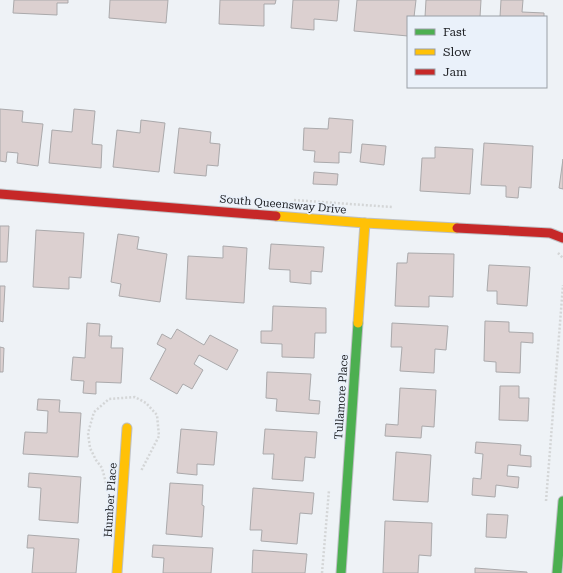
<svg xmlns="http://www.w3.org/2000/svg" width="563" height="573" font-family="'Roboto Serif',serif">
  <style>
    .building { fill: #dcd0d0; stroke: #aaa9ab }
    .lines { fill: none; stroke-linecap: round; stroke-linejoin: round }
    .fast-casing { stroke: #bec0c4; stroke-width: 11 }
    .slow-casing { stroke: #bec0c4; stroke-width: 11 }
    .jam-casing { stroke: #bec0c4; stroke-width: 11 }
    .path { stroke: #d4d6d7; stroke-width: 2.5; stroke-dasharray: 2 2; stroke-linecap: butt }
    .fast { stroke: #4caf50; stroke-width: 9 }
    .slow { stroke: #ffc107; stroke-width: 9 }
    .jam { stroke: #c62828; stroke-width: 9 }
    .labels { text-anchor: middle; stroke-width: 3; stroke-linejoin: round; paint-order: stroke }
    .street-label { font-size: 11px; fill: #212327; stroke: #eaf1fa }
  </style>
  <rect width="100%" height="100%" fill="#eef2f6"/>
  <g class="building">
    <path d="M14 0H68V3H57V15L13 13Z"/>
    <path d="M110 0H168L166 23 109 18Z"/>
    <path d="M220 0H276L275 4H264V26L219 24Z"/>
    <path d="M293 0H339L337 21 314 19V30L291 28Z"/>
    <path d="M357 0H416L414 17H408V36L354 31Z"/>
    <path d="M426 0H481L480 17H425Z"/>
    <path d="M501 0H523L522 12 544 13V17H500Z"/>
    <path d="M0 109 23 111 22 122 43 124 38 166 17 163 18 153 7 152 6 162 0 161Z"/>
    <path d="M74 109 95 111 92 144 102 145 101 168 49 163 52 130 72 132Z"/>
    <path d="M329 118 353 120 351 153 339 152V163L314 162 315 151 303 150 304 128 328 129Z"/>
    <path d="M141 120 165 123 159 172 113 167 117 130 140 133Z"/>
    <path d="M179 128 211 132 210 143 220 144 218 166 207 165 206 176 174 173Z"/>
    <path d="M484 143 533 146 531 188 519 187 518 198 506 197V186L481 185Z"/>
    <path d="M362 144 386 146 384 165 360 162Z"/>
    <path d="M435 147 473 149 470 194 420 191 422 158H435Z"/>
    <path d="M563 159V189L559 188Z"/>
    <path d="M314 172 338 174 337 185 313 184Z"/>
    <path d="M0 226H9L7 262H0Z"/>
    <path d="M36 230 84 233 81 278 69 277V289L33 287Z"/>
    <path d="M118 234 139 237 137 249 167 254 160 302 119 296 121 284 111 282Z"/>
    <path d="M271 244 324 247 322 272 311 271V284L290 282V270L269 269Z"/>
    <path d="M223 246 247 248 244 303 186 299 188 256 223 258Z"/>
    <path d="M408 253 454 254 453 297 429 296V307L395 306 397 263H407Z"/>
    <path d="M489 265 530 267 527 306 497 304V291H487Z"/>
    <path d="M0 286H5L3 322 0 321Z"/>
    <path d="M273 306 326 308V333H315L314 358 282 357V344L261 343V331H272Z"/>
    <path d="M485 321 509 322V332L533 333V343L521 342 520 373 496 372V362L484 361Z"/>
    <path d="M87 323 100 324 99 336H112L111 348H123L121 383 96 382V394L83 393 84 381 71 380 73 357 85 358Z"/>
    <path d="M392 323 448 326 446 350 435 349 434 373 400 371 402 347H391Z"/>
    <path d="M177 329 204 345 210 335 238 350 227 370 199 355 194 364 203 370 192 389 183 384 177 394 150 379 166 349 157 344 162 334 171 339Z"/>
    <path d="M0 347 4 348 3 372H0Z"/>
    <path d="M267 372 311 374 309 400 320 401 319 414 276 411 277 399 266 398Z"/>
    <path d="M500 386H519V398H529L528 421 499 420Z"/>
    <path d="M400 388 436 390 434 427 422 426 421 438 385 436 386 424 398 425Z"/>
    <path d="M38 399 60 400 59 412 81 413 78 457 23 454 25 432 47 433 48 411 37 410Z"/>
    <path d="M181 429 217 432 214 465 197 464V475L177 473Z"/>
    <path d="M265 429 317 432 315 458 305 457 303 481 272 479 274 454H263Z"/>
    <path d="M476 442 521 445 520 455 531 456V467L508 465 507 476 519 477 518 488 496 485 495 497 472 495 473 478 481 479 483 454 475 453Z"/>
    <path d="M396 452 431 455 428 502 393 500Z"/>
    <path d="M29 473 81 477 78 523 39 520 41 488 28 487Z"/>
    <path d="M170 483 203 485 202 505 204 506 202 537 166 534Z"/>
    <path d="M253 488 314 493 312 514 300 513 297 544 261 541 262 530H250Z"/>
    <path d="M487 514 508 515 506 538 486 537Z"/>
    <path d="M385 521 432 523 431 556 419 555 418 573H383Z"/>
    <path d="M28 535 79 539 76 573H32L34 548H27Z"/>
    <path d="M153 545 213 548 211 573H163L164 558 152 557Z"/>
    <path d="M253 550 307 554 305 573H252Z"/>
    <path d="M475 568 527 572V573H475Z"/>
  </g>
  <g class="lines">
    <g class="fast-casing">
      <g id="fast">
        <path d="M341 573 358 323"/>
        <path d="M557 573 563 501"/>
      </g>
    </g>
    <g class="slow-casing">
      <g id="slow">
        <path d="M276 216 365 223 457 228"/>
        <path d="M358 323 365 223"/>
        <path d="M117 573 127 428"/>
      </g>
    </g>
    <g class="jam-casing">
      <g id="jam">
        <path d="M0 194 276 216"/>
        <path d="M457 228 550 233 563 238"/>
      </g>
    </g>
    <g class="path">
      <path d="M294 200 392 207"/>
      <path d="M558 253 563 258"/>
      <path d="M106 483 102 468 96 460 90 448 88 433 94 412 109 399 135 397 146 403 157 415 159 436 141 471"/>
      <path d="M546 501 563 285"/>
      <path d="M322 573 329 490"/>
    </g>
    <use href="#fast" class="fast"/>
    <use href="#slow" class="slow"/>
    <use href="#jam" class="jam"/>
  </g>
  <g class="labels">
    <g class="street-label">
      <text transform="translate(283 204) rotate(5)" y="4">South Queensway Drive</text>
      <text transform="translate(341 397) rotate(-86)" y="4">Tullamore Place</text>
      <text transform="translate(110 500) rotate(-86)" y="4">Humber Place</text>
    </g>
  </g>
  <rect x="407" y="16" width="140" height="72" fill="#eaf1fa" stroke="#9a9fa6"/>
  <rect x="415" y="29" width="20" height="6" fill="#4caf50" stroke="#9a9fa6"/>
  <text x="443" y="36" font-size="12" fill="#212327">Fast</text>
  <rect x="415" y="49" width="20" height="6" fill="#ffc107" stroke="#9a9fa6"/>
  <text x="443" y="56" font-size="12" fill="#212327">Slow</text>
  <rect x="415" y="69" width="20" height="6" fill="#c62828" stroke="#9a9fa6"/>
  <text x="443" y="76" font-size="12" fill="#212327">Jam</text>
</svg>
